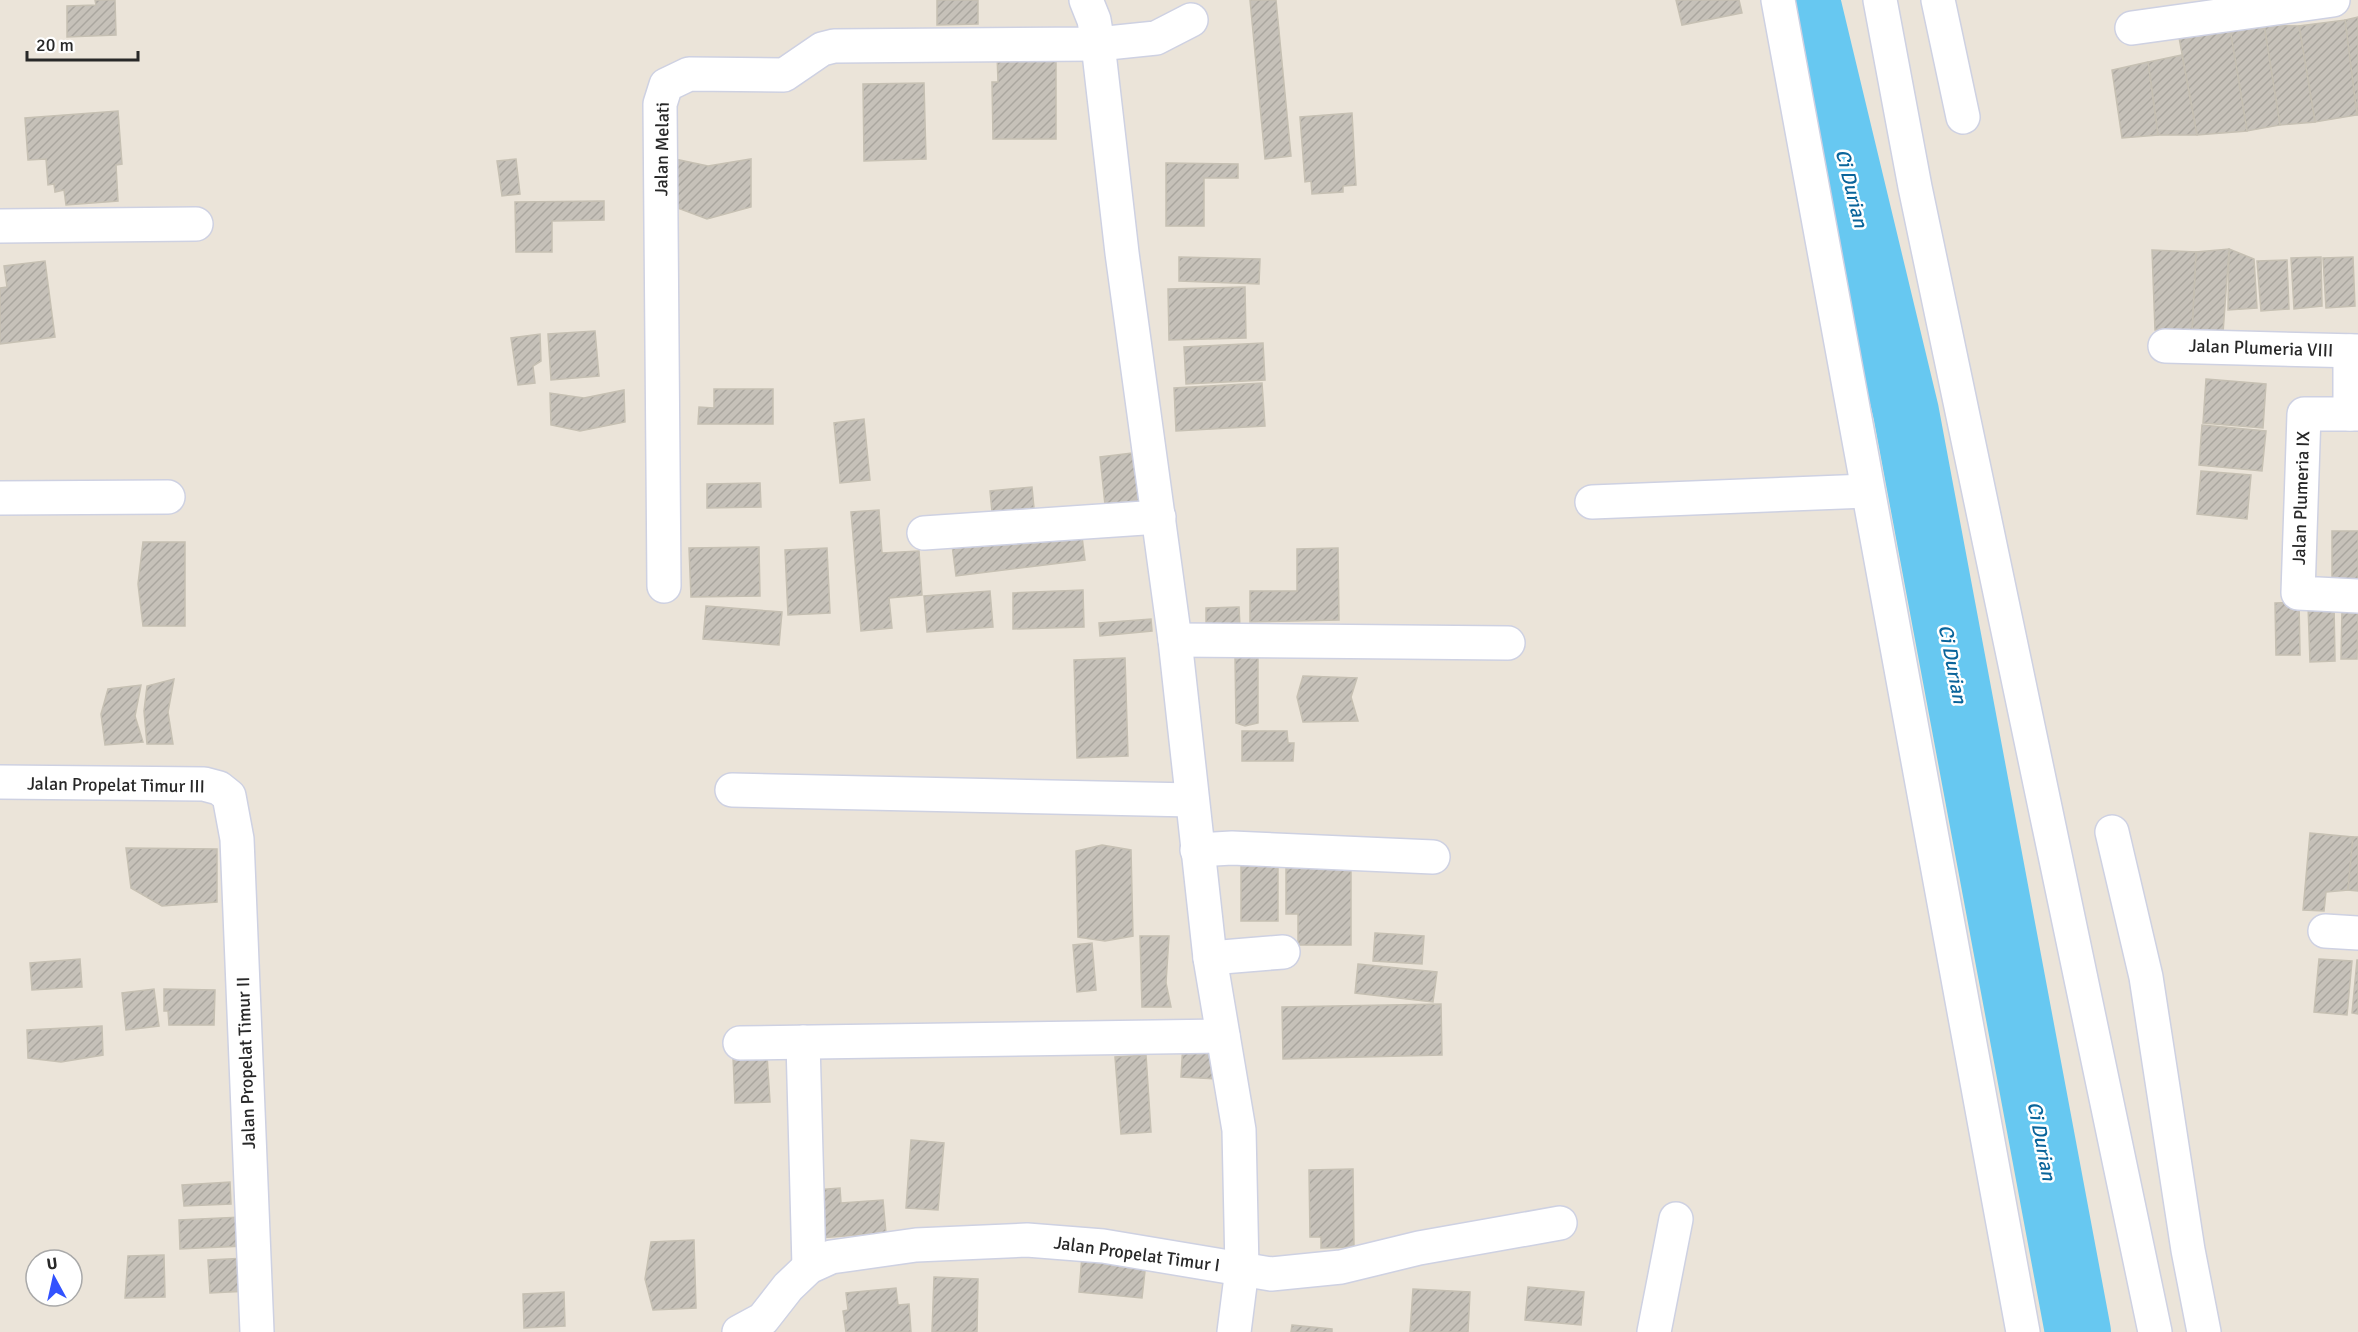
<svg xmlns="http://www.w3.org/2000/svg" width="2358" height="1332" font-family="Signika,sans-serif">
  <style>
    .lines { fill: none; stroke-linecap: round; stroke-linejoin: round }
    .river { stroke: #67c8f1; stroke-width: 66 }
    .building { fill: url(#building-hatch); stroke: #c6c0b3; stroke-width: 1.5 }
    .minor-casing { stroke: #ced1e2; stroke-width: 36 }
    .minor { stroke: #fff; stroke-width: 33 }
    .labels { text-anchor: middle; stroke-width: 5; stroke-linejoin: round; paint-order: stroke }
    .street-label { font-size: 18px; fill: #282828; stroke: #fff }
    .water-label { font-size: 20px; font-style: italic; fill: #09649a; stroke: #fff }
  </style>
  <defs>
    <pattern id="building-hatch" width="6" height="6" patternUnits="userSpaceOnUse" patternTransform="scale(1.5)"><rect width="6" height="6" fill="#c6c1b9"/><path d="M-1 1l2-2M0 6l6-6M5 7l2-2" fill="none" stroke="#aaa69f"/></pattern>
  </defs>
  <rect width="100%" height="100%" fill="#ebe4d9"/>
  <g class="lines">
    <path class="river" d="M1807 0 1906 412 2078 1332"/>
  </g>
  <g class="building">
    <path d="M95 0H115L116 35 67 37V6L96 5Z"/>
    <path d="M937 0H978V24L937 25Z"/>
    <path d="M1250 0H1276L1291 156 1265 159Z"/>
    <path d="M1676 0H1739L1742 13 1682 25Z"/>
    <path d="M2358 17V115H2357L2345 20Z"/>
    <path d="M2345 20 2357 115 2315 122 2299 26Z"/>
    <path d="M2264 25 2299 26 2315 122 2280 125Z"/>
    <path d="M2264 25 2280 125 2247 131 2230 29Z"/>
    <path d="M2230 29 2247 131 2197 135 2178 32Z"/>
    <path d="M1056 52V139H993L992 82H998L997 53Z"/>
    <path d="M2182 55 2197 135H2158L2148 62Z"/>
    <path d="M2148 62 2158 135 2122 138 2112 70Z"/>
    <path d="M924 83 926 159 864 161 863 84Z"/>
    <path d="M118 111 122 164 116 165 118 201 66 205 64 190 55 192 54 184 48 185 46 159 28 160 25 118Z"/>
    <path d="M1352 113 1356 185 1343 186V192L1312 194 1311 181 1305 182 1300 117Z"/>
    <path d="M516 159 520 194 502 196 497 161Z"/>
    <path d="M675 159 708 166 751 159V207L707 219 675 207Z"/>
    <path d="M1166 163 1238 164V178H1204V226H1166Z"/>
    <path d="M604 201V220L552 221V252H516L515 202Z"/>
    <path d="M2229 249 2254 259 2257 308 2228 310Z"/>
    <path d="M2229 249 2223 333 2192 331 2196 252Z"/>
    <path d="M2152 250 2196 252 2192 331 2155 330Z"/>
    <path d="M1179 257 1260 259 1259 284 1179 281Z"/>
    <path d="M2321 257 2322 306 2294 309 2291 258Z"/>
    <path d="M2353 257 2355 306 2326 308 2323 258Z"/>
    <path d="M2287 260 2289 309 2261 311 2257 261Z"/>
    <path d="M45 261 55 337 0 344V288L7 287 4 266Z"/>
    <path d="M1245 287 1246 338 1169 340 1168 289Z"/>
    <path d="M595 331 599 376 551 380 548 334Z"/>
    <path d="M540 334 541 361 533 366 535 383 518 385 511 338Z"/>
    <path d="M1263 343 1265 380 1186 384 1184 347Z"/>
    <path d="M2206 379 2266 384 2263 428 2203 423Z"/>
    <path d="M1262 383 1265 426 1176 431 1174 388Z"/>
    <path d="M714 389H773V424H698L699 407 714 408Z"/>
    <path d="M624 390 625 422 580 431 551 425 550 393 584 398Z"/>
    <path d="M864 419 870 480 840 483 834 423Z"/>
    <path d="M2202 425 2266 431 2262 471 2199 465Z"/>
    <path d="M1140 452 1146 500 1105 505 1100 457Z"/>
    <path d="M2201 471 2251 475 2247 519 2197 514Z"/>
    <path d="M760 483 761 507 707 508V484Z"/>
    <path d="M1032 487 1034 508 992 512 990 491Z"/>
    <path d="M879 510 882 553 919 551 922 595 889 598 892 628 861 631 851 512Z"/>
    <path d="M1081 529 1085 560 956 576 952 545Z"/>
    <rect x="2332" y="531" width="26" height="53"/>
    <path d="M143 542H185V626H143L138 584Z"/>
    <path d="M759 547 760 596 691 597 689 548Z"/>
    <path d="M827 548 830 613 788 615 785 550Z"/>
    <path d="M1338 548 1339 620 1250 622V591H1297V549Z"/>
    <path d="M1083 590 1084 627 1013 629V593Z"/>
    <path d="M990 591 993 627 927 632 924 596Z"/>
    <path d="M2299 602 2300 655H2276L2275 603Z"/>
    <path d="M2334 604 2335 661 2310 662 2308 605Z"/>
    <path d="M706 606 782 612 779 645 703 639Z"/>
    <path d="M1239 607 1240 627 1206 628V608Z"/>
    <path d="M2342 610 2358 611 2357 659H2341Z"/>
    <path d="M1151 619 1152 631 1100 636 1099 623Z"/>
    <path d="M1258 655V723L1245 726 1236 723 1235 656Z"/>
    <path d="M1125 658 1128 756 1077 758 1074 660Z"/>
    <path d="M1303 676 1357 678 1351 697 1358 721 1303 722 1297 697Z"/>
    <path d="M174 679 168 712 173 744H147L144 711 147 686Z"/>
    <path d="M141 685 135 716 143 742 105 745 101 714 108 689Z"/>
    <path d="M1242 731H1287L1288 743H1294L1293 761H1242Z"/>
    <path d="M2310 833 2353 837 2348 890 2326 892 2324 911 2303 910Z"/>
    <path d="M2353 837H2358V891L2348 890Z"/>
    <path d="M1102 845 1131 850 1133 936 1105 941 1078 937 1076 851Z"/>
    <path d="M126 848 217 849V902L162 906 131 888Z"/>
    <path d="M1278 859V921H1241V860Z"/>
    <path d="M1286 865H1351V945H1298V914H1286Z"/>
    <path d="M1375 933 1424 936 1422 964 1373 961Z"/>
    <path d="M1140 936H1169L1166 983 1171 1007H1142Z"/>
    <path d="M1092 943 1096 990 1077 992 1073 945Z"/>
    <path d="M80 959 82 987 32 990 30 963Z"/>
    <path d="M2319 959 2352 961 2347 1015 2314 1012Z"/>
    <path d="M2357 960H2358V1014L2352 1013Z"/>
    <path d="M1358 964 1437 972 1433 1002 1355 993Z"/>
    <path d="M154 989 159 1026 126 1030 122 993Z"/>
    <path d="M164 989 215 990 214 1025H169L168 1011H164Z"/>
    <path d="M1441 1004 1442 1055 1283 1059 1282 1007Z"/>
    <path d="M102 1026 103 1055 61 1062 28 1058 27 1030Z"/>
    <path d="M1183 1042 1218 1044 1217 1079 1181 1077Z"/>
    <path d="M767 1055 770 1102 735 1103 733 1057Z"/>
    <path d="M1146 1055 1151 1132 1121 1134 1115 1057Z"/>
    <path d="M911 1140 944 1143 938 1210 906 1208Z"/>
    <path d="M1353 1169 1354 1247 1321 1248V1237H1310L1309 1170Z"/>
    <path d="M230 1182 231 1204 184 1206 182 1185Z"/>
    <path d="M840 1188 841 1203 883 1200 886 1233 818 1238 815 1190Z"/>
    <path d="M242 1217 244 1246 180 1249 179 1220Z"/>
    <path d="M694 1240 696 1308 653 1310 645 1279 651 1242Z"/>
    <path d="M164 1255 165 1297 125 1298 128 1256Z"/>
    <path d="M1082 1256 1146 1262 1142 1298 1079 1292Z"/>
    <path d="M247 1258 249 1291 210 1293 208 1260Z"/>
    <path d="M934 1277 978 1279 977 1332H932Z"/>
    <path d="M1528 1287 1584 1292 1581 1325 1525 1320Z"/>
    <path d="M896 1288 898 1305 909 1304 911 1332H846L843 1311 848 1310 846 1293Z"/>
    <path d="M1413 1289 1470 1292 1468 1332H1410Z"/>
    <path d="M564 1292 565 1326 524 1328 523 1294Z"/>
    <path d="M1292 1325 1332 1329V1332H1291Z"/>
  </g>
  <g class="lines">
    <g class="minor-casing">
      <g id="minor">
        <path d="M1086 0 1094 20 1098 44 1122 253 1175 640 1210 958 1239 1130 1242 1269 1234 1332"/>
        <path d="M1778 0 2023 1332"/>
        <path d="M1880 0 1915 187 2155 1332"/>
        <path d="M1938 0 1963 117"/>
        <path d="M2132 28 2333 0"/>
        <path d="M0 226 196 224"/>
        <path d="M2165 346 2358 351"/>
        <path d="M2350 351V414"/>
        <path d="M2358 414H2304L2298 593 2358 596"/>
        <path d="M0 498 168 497"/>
        <path d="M1592 502 1867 491"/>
        <path d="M924 533 1159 517"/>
        <path d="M664 586 660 104 666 85 689 74 784 75 822 49 834 46 1098 44 1156 38 1191 20"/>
        <path d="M1175 640 1508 643"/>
        <path d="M0 782 204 784 219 788 229 796 237 839 257 1332"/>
        <path d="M732 790 1192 800"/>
        <path d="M2112 832 2146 977 2188 1250 2204 1332"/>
        <path d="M1197 850 1232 848 1433 857"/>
        <path d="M2325 931 2358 933"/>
        <path d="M1210 958 1283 952"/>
        <path d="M803 1042 809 1267"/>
        <path d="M740 1043 1223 1036"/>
        <path d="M739 1332 763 1319 788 1287 809 1267 831 1257 916 1245 1027 1240 1103 1246 1271 1274 1341 1267 1419 1248 1560 1223"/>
        <path d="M1654 1332 1676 1219"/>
      </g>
    </g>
    <use href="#minor" class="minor"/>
  </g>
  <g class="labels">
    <g class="street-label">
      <text transform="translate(662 149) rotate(-89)" y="6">Jalan Melati</text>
      <text transform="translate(2261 348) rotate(2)" y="6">Jalan Plumeria VIII</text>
      <text transform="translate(2301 498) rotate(-88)" y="6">Jalan Plumeria IX</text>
      <text transform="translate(116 785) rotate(1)" y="6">Jalan Propelat Timur III</text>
      <text transform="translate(246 1063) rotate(-92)" y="6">Jalan Propelat Timur II</text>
      <text transform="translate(1137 1254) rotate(8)" y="6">Jalan Propelat Timur I</text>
    </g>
    <g class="water-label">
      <text transform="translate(1852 188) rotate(76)" y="7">Ci Durian</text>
      <text transform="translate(1953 664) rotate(79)" y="7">Ci Durian</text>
      <text transform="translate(2042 1141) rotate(79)" y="7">Ci Durian</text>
    </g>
  </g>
  <g transform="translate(54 1278) rotate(352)"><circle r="28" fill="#ffffff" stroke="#a9a9a9" stroke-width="1.5"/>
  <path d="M0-4.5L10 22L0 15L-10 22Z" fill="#3252fe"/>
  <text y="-9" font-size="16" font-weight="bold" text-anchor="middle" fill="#282828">U</text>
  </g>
  <path d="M27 51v9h111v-9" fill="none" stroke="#282828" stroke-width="3"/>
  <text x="36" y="51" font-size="18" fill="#282828" stroke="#ffffff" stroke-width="4.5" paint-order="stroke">20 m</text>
</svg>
